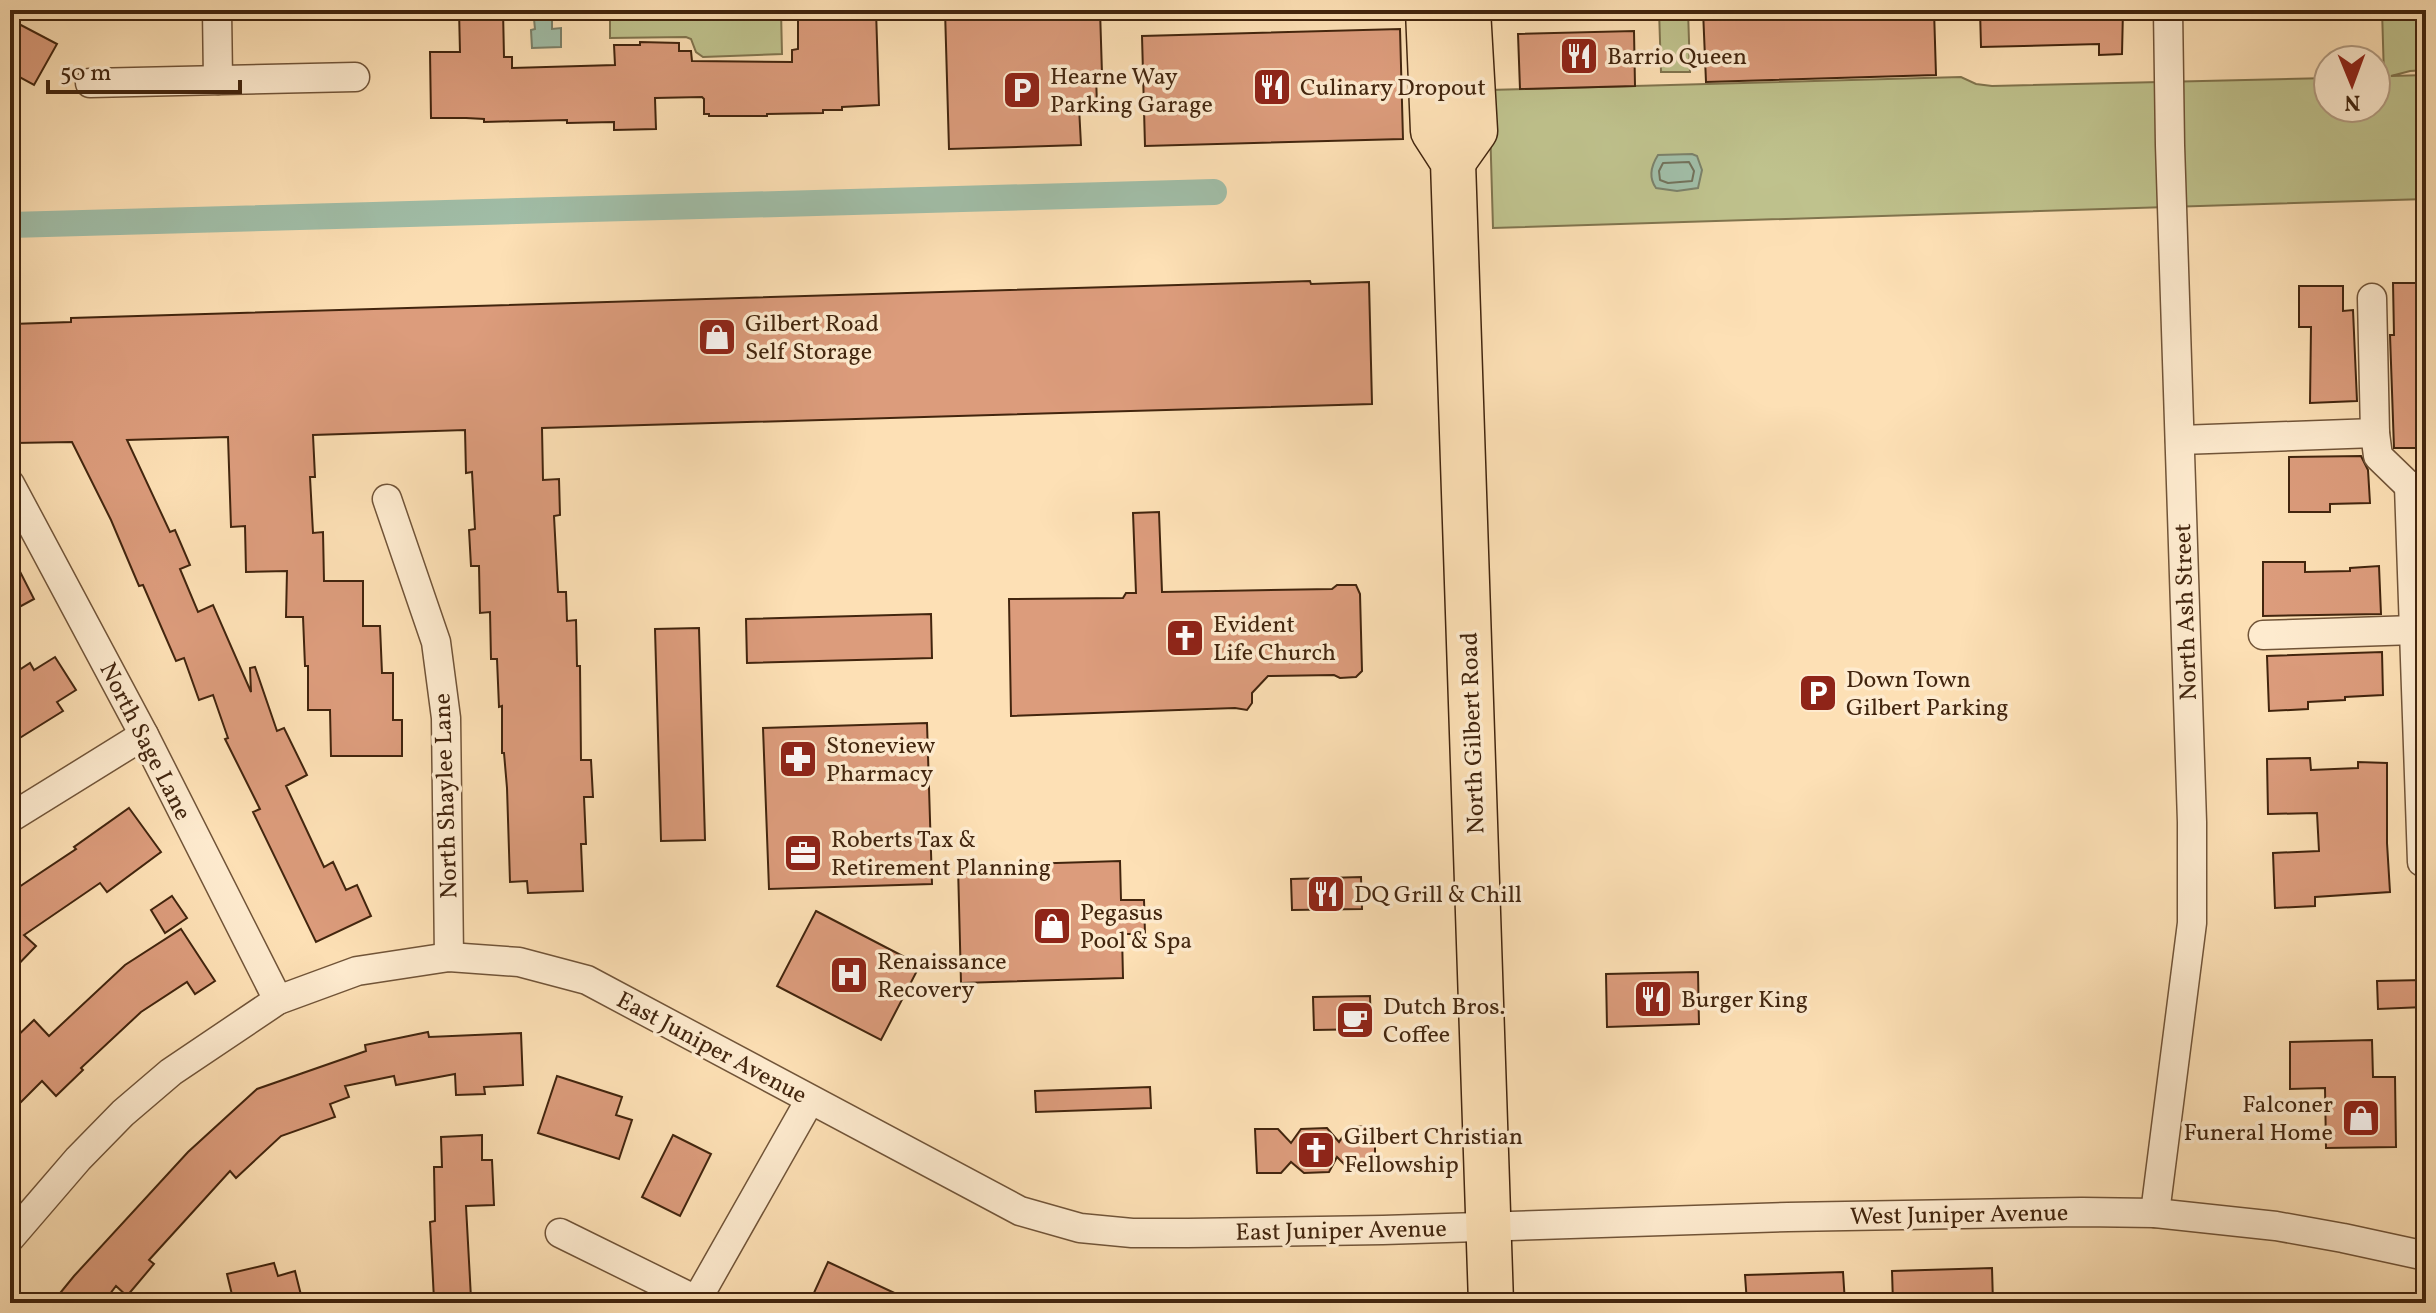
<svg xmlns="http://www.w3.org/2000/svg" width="2436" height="1313" font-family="Vollkorn,serif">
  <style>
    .green { fill: #bfc28d; stroke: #80744e; stroke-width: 2 }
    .water { fill: #a1bea8; stroke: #7b816a; stroke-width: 2 }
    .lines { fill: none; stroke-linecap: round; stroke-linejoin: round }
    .shore { stroke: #72725b; stroke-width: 2 }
    .canal { stroke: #a1bea8; stroke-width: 26 }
    .building { fill: #dc9c7c; stroke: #42250e; stroke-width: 2 }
    .minor-casing { stroke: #715438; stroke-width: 31 }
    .primary-casing { stroke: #42250e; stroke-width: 47 }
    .minor { stroke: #feebcf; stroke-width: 28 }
    .primary { stroke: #fde0b5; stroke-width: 44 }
    .labels { text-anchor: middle; stroke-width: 7; stroke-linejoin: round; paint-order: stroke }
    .poi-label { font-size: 24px; fill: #42250e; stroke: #feebcf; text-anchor: start }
    .street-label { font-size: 24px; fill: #42250e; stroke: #feebcf }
  </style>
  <rect width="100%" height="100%" fill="#fde0b5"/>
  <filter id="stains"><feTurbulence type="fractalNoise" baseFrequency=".0025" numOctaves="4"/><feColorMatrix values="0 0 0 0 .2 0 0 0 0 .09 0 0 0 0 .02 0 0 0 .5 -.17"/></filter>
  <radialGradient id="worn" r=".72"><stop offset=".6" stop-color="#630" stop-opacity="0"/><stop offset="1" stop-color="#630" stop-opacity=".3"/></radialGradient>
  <g class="green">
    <path d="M610 10H781L782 54 703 57 696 52 691 39 686 37 610 38Z"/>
    <path d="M1659 10H1688L1690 72H1661Z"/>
    <path d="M2382 10H2426V70L2410 71 2391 76 2426 75V199L1493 228 1489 90 1961 77 1976 84 1992 86 2328 78V108H2376V77L2384 76Z"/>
  </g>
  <g class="water">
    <path d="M552 18V29L561 28V47L532 48 531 30 535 29 534 19Z"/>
    <path d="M1692 154 1697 156 1702 170 1698 188 1677 191 1656 188C1648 177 1651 166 1658 155Z"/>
  </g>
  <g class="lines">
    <path class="shore" d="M1689 162 1694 171 1692 181 1668 183 1660 180 1659 171 1663 163Z"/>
    <path class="canal" d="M10 225 1214 192"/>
  </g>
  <g class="building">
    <path d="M459 10H503L504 57H512V68L615 65 614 45H640V42L679 43V51H691L692 61 792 62V50L798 49V10H876L879 105 842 107V110H823V113L767 114V116H709V114H704V99L702 97 655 98 656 129 614 130V122L567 123V120L484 122V119L466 118H431L430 52H460Z"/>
    <path d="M945 10H1100L1102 74H1096L1097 107H1079L1081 145 949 149Z"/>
    <path d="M1703 10H1934L1936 75 1706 82Z"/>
    <path d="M1980 10H2123L2122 54 2099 55V44L1981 47Z"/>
    <path d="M10 23 18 27 19 24 57 44 34 85 10 72Z"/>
    <path d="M1400 29 1403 139 1145 146 1142 36Z"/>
    <path d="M1634 31 1635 86 1520 89 1518 34Z"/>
    <path d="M1310 281 1311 284 1369 282 1372 404 542 428 543 480 559 479 560 515 554 516 558 592H566L567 621 576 620 577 666H580L581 760H591L593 797H584L586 844H581L583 891 528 893 527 881 510 882 507 788 504 753H502V706L499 707 497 659H491L490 612 480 613 479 566H471L469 530 475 529 472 472 466 473 465 430 313 435 315 477H310L313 533 323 532 324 581H363V626H380L382 673H393V720H402V756H331L330 710H308V666H305L303 617H286L287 571 246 572 245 526 231 527 228 437 127 440 170 532 175 530 190 565 180 569 198 612 213 605 251 692 250 668 255 667 277 731 284 728 307 775 286 786 324 867 333 862 346 890 357 885 371 916 316 942 253 812 260 809 225 739 228 738 213 695 199 700 184 658 176 661 143 585 139 586 111 520 72 442 15 443 12 324 71 322V318Z"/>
    <path d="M2393 283H2426V448H2394L2390 335H2394Z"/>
    <path d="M2299 286H2343V311L2353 310 2357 401 2310 403 2311 327H2299Z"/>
    <path d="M2361 456 2368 470 2370 503 2330 504V512H2289V457Z"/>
    <path d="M1159 512 1162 592 1332 589 1337 585H1356L1360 594 1362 671 1356 677 1340 678 1334 675 1268 676 1252 693V703L1247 710 1235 708 1011 716 1009 599 1123 598 1126 593H1136L1133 513Z"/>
    <path d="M10 552 34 599 10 612Z"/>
    <path d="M2263 562H2305V572L2350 571V568L2379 566 2381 614 2263 616Z"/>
    <path d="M931 614 932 658 747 663 746 619Z"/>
    <path d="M699 628 705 840 661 841 655 629Z"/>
    <path d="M2382 652 2383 695 2345 697V700L2308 702V709L2269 711 2267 656Z"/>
    <path d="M55 657 76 690 57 702 63 711 10 744V676L30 663 34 670Z"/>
    <path d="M927 723 932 884 769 889 763 728Z"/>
    <path d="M2310 758 2311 770 2358 768V762L2387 763V843L2390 892 2315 897V906L2275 908 2273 853 2319 851 2317 813 2268 814 2267 759Z"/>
    <path d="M129 808 161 852 107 892 100 883 24 935 36 946 10 973V893L76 849 74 847Z"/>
    <path d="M1120 861 1121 900H1144L1145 934H1122L1123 978 961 983 958 866Z"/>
    <path d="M1361 877 1362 909 1292 910 1291 879Z"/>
    <path d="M172 896 187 918 165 933 151 910Z"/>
    <path d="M816 911 920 965 881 1040 777 986Z"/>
    <path d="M181 929 215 981 195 994 187 982 141 1012 81 1068 83 1070 56 1096 42 1081 20 1103 10 1092V1043L34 1020 49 1036 125 965Z"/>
    <path d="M1698 972 1699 1024 1607 1027 1606 974Z"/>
    <path d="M2423 980 2424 1007 2378 1009 2377 981Z"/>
    <path d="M1370 996 1371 1029 1314 1030 1313 997Z"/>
    <path d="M428 1032 429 1037 521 1033 523 1085 484 1087 485 1094 456 1095 455 1074 396 1085 394 1076 345 1086 349 1097 330 1104 335 1117 281 1136 236 1178 230 1171 149 1260 154 1264 127 1296 116 1286 103 1303H52L74 1276 188 1152 257 1089 366 1051 365 1045Z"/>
    <path d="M2372 1040 2373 1077H2395L2396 1147 2326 1148 2325 1088 2290 1089V1042Z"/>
    <path d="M557 1076 622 1097 616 1115 632 1120 619 1159 538 1133Z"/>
    <path d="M1150 1087 1151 1108 1036 1112 1035 1091Z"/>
    <path d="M1375 1126V1171H1351L1337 1157 1329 1172 1304 1173 1291 1162 1281 1173H1257L1255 1129H1278L1291 1143 1301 1129 1327 1128 1339 1142 1349 1127Z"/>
    <path d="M482 1135V1160H492L494 1205 466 1206 471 1298 434 1300 430 1222 435 1221 434 1167H442L441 1137Z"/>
    <path d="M673 1135 711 1154 680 1216 642 1197Z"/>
    <path d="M828 1262 916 1303H829L813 1295Z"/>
    <path d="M274 1263 278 1276 295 1271 303 1303H234L227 1274Z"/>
    <path d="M1992 1268 1993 1303H1893L1892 1271Z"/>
    <path d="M1843 1272 1845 1303H1747L1745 1275Z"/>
  </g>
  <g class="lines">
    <g class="minor-casing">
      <g id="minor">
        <path d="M217 10 218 80"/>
        <path d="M90 83 355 77"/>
        <path d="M2372 298 2375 433 2378 456 2409 486H2426"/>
        <path d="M2180 440 2375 433"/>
        <path d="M10 484 144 735 278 1000"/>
        <path d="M2409 486 2422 862 2426 864"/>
        <path d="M387 499 436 642 446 718 449 957"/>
        <path d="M2263 635 2415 630"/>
        <path d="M10 818 144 735"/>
        <path d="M2155 1213 2192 923V822L2170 145 2168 10"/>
        <path d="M560 1233 696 1300"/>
        <path d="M10 1238 78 1159 123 1113 171 1072 278 1000 357 971 449 957 519 962 587 980 1020 1211 1080 1228 1132 1233H1188L1383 1230 1788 1217 2082 1212 2155 1213 2276 1226 2343 1238 2426 1256"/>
        <path d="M695 1303 810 1100"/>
      </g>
    </g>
    <g class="primary-casing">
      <g id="primary">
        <path d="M1428 10 1433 131 1453 162 1491 1303"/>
        <path d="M1453 162 1475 131 1468 10"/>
      </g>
    </g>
    <use href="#minor" class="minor"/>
    <use href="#primary" class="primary"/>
  </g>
  <defs>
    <g id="restaurant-square" transform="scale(2)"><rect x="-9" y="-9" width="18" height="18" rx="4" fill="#8f2418" stroke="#feebcf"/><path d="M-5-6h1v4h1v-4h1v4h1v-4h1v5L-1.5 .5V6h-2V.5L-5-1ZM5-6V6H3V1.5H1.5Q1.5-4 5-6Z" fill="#fff"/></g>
    <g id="parking-square" transform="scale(2)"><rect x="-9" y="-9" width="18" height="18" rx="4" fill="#8f2418" stroke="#feebcf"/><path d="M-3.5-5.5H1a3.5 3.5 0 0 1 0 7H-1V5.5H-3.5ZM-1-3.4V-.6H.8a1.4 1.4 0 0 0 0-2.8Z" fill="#fff"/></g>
    <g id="shop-square" transform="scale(2)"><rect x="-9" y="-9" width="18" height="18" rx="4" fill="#8f2418" stroke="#feebcf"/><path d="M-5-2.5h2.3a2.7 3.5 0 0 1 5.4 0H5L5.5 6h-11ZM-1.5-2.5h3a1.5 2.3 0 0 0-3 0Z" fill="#fff"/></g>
    <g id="church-square" transform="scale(2)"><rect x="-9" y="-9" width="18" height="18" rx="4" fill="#8f2418" stroke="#feebcf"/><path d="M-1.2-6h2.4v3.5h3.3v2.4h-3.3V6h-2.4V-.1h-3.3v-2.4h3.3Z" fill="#fff"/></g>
    <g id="pharmacy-square" transform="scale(2)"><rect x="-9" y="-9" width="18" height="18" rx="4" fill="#8f2418" stroke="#feebcf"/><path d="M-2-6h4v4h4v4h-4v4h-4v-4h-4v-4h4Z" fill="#fff"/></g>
    <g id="office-square" transform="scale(2)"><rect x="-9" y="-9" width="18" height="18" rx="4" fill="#8f2418" stroke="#feebcf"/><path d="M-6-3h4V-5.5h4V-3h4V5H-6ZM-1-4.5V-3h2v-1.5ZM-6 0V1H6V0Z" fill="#fff"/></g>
    <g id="hospital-square" transform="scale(2)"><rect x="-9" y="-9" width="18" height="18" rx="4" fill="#8f2418" stroke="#feebcf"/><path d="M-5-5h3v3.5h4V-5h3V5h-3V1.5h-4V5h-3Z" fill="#fff"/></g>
    <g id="cafe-square" transform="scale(2)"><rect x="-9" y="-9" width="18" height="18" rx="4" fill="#8f2418" stroke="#feebcf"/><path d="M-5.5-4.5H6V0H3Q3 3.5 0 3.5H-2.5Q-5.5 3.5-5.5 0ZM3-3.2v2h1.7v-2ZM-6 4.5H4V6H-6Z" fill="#fff"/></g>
  </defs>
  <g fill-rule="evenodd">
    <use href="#restaurant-square" x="1579" y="56"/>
    <use href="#restaurant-square" x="1272" y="87"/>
    <use href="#parking-square" x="1022" y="90"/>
    <use href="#shop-square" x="717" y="337"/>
    <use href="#church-square" x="1185" y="638"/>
    <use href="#parking-square" x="1818" y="693"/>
    <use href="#pharmacy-square" x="798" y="759"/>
    <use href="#office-square" x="803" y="853"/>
    <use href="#restaurant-square" x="1326" y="894"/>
    <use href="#shop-square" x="1052" y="926"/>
    <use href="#hospital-square" x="849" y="975"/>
    <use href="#restaurant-square" x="1653" y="999"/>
    <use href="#cafe-square" x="1355" y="1020"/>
    <use href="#shop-square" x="2361" y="1118"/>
    <use href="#church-square" x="1316" y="1150"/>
  </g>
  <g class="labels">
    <g class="poi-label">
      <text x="1607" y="64">Barrio Queen</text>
      <text x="1050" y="84">Hearne Way<tspan x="1050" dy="28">Parking Garage</tspan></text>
      <text x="1300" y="95">Culinary Dropout</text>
      <text x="745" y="331">Gilbert Road<tspan x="745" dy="28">Self Storage</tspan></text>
      <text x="1213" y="632">Evident<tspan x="1213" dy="28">Life Church</tspan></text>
      <text x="1846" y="687">Down Town<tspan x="1846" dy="28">Gilbert Parking</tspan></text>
      <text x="826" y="753">Stoneview<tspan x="826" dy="28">Pharmacy</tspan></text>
      <text x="831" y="847">Roberts Tax &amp;<tspan x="831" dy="28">Retirement Planning</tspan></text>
      <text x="1354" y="902">DQ Grill &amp; Chill</text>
      <text x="1080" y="920">Pegasus<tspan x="1080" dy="28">Pool &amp; Spa</tspan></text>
      <text x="877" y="969">Renaissance<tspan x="877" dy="28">Recovery</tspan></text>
      <text x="1681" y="1007">Burger King</text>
      <text x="1383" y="1014">Dutch Bros.<tspan x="1383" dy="28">Coffee</tspan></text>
      <text x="2333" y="1112" text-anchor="end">Falconer<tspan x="2333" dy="28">Funeral Home</tspan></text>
      <text x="1344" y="1144">Gilbert Christian<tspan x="1344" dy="28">Fellowship</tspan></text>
    </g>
    <g class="street-label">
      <text transform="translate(2185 612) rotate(-92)" y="8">North Ash Street</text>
      <text transform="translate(1472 733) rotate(-92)" y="8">North Gilbert Road</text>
      <text transform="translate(146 741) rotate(63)" y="8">North Sage Lane</text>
      <text transform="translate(445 796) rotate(-92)" y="8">North Shaylee Lane</text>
      <text transform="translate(712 1047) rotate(28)" y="8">East Juniper Avenue</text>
      <text transform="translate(1959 1214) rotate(-1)" y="8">West Juniper Avenue</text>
      <text transform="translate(1341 1230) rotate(-1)" y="8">East Juniper Avenue</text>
    </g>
  </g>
  <rect width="2436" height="1313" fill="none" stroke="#fde0b5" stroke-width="40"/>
  <rect x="12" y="12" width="2412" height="1289" fill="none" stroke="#42250e" stroke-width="4"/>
  <rect x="20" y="20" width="2396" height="1273" fill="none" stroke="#42250e" stroke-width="2"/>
  <g transform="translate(2352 84) rotate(179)"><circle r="38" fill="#feebcf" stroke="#b39c82" stroke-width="2"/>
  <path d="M0-6L14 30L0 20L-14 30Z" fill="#8f2418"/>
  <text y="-12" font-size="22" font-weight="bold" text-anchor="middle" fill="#42250e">N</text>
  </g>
  <path d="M48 80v12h192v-12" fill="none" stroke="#42250e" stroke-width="4"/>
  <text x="60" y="80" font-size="24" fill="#42250e" stroke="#feebcf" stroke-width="6" paint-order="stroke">50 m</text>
  <rect width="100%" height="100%" filter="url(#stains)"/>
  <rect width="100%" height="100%" fill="url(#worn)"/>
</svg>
